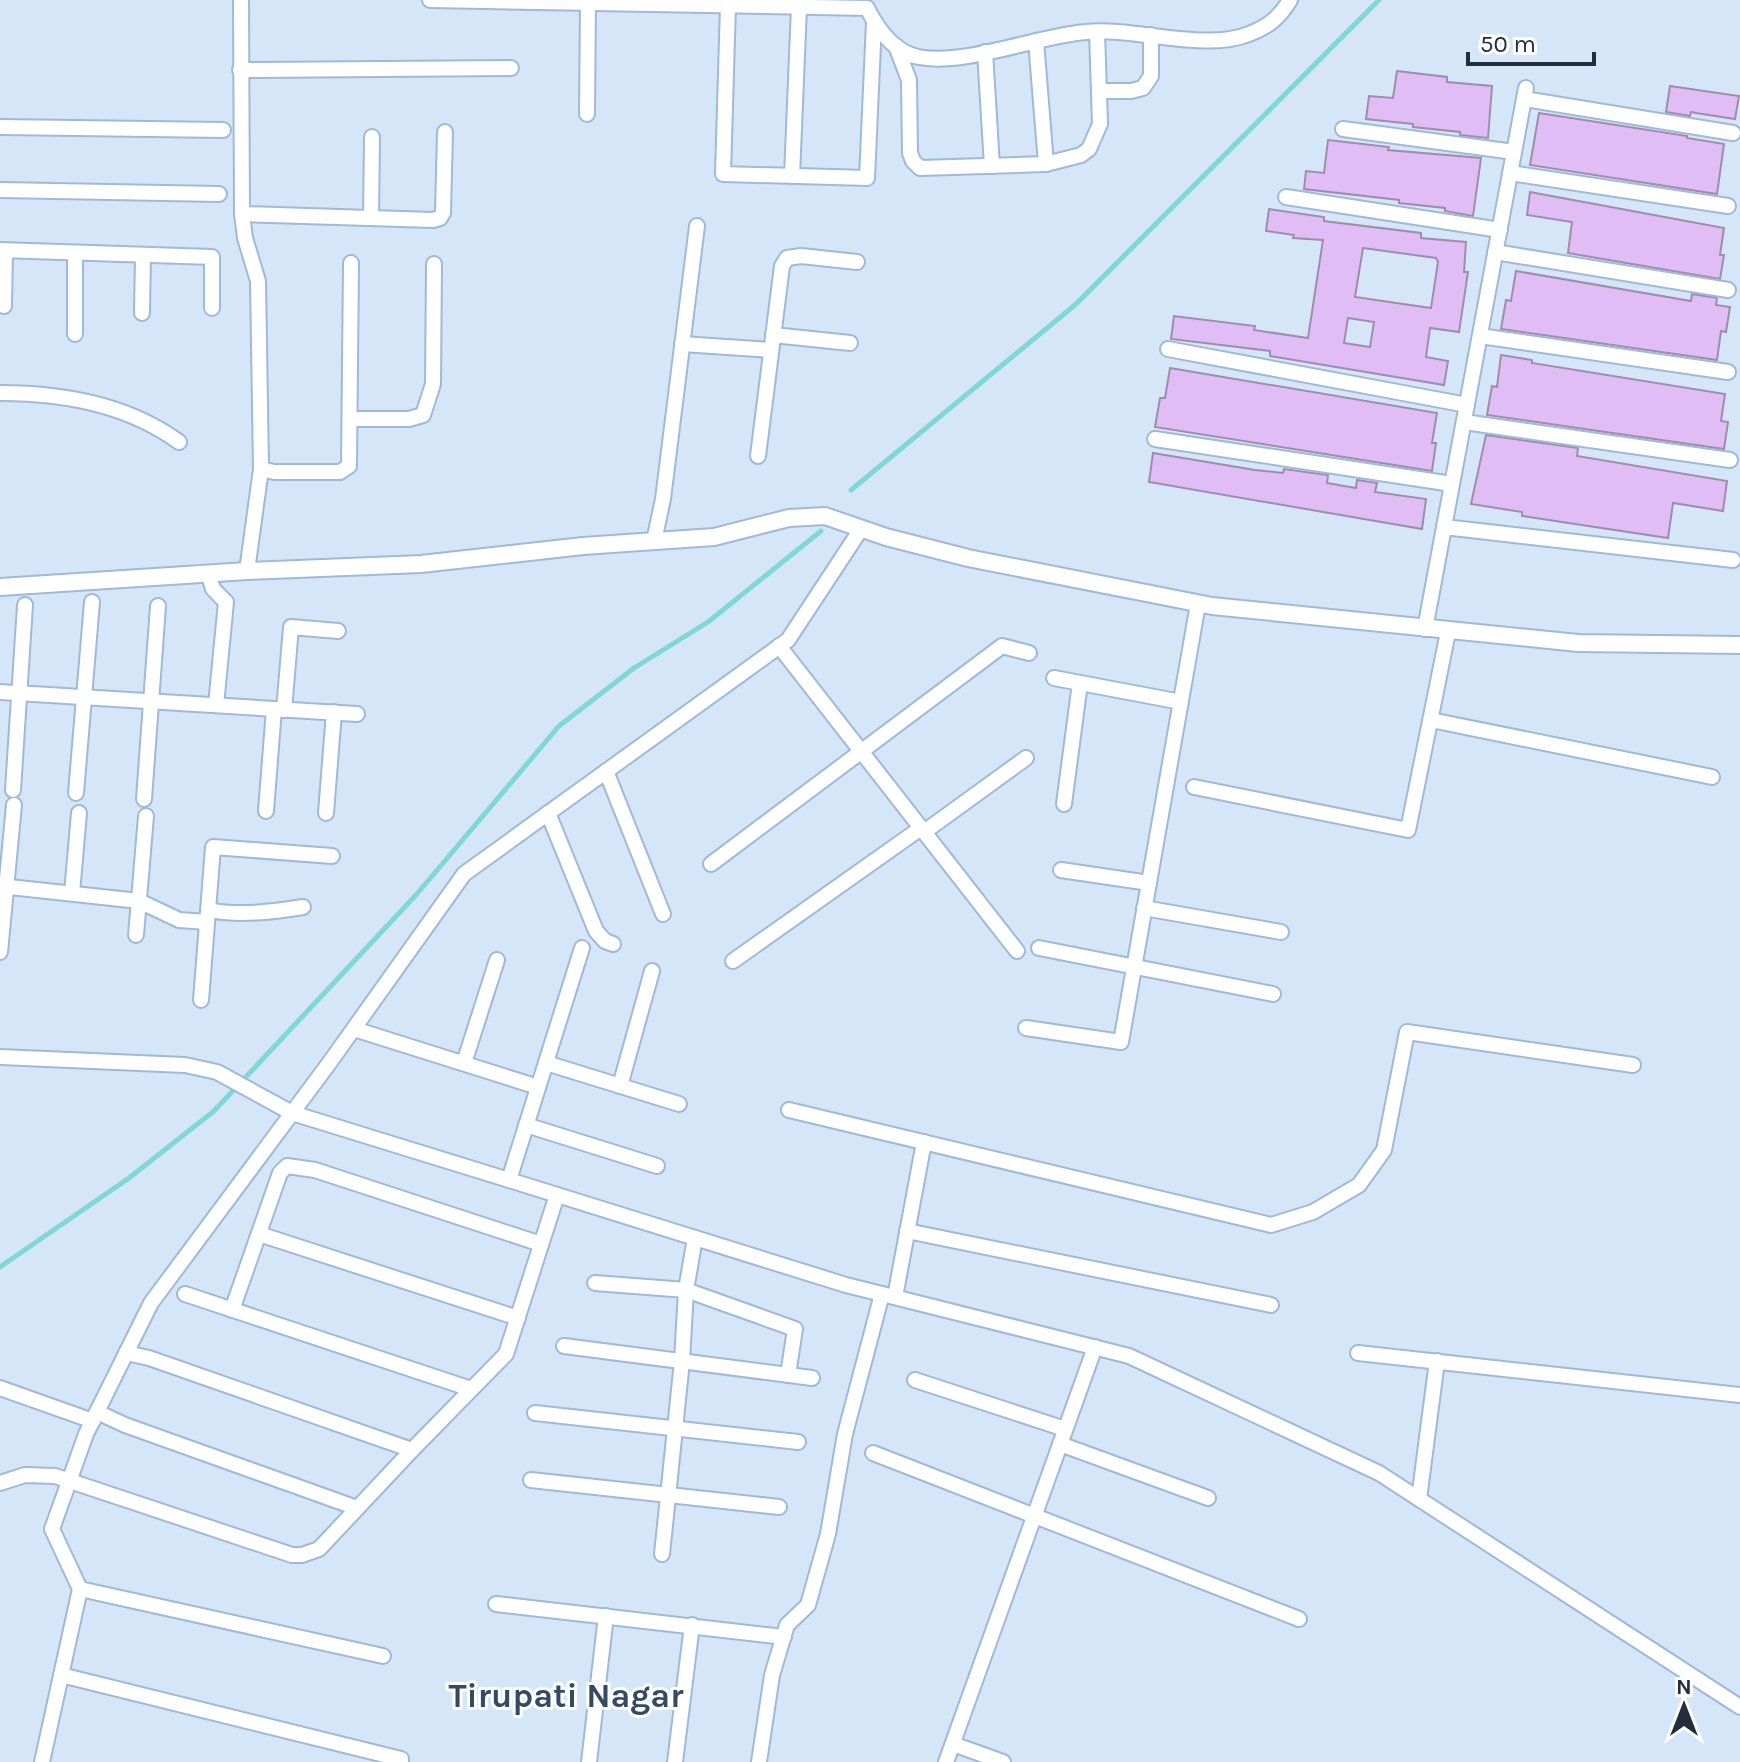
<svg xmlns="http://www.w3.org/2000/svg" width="1740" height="1762" font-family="Karla,sans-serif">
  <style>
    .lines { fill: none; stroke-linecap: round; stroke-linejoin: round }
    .stream { stroke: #80d7d4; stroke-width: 5 }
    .building { fill: #e0bdf4; stroke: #a18cad; stroke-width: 2; fill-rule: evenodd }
    .minor-casing { stroke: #9fb9d8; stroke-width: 18 }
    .tertiary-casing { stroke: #9fb9d8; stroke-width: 20 }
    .minor { stroke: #fff; stroke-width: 14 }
    .tertiary { stroke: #fff; stroke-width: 16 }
    .labels { text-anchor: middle; stroke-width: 6; stroke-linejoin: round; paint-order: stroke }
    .quarter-label { font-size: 34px; font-weight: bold; fill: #344a64; stroke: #fff }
  </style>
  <rect width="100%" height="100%" fill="#d6e6f9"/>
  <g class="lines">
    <g class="stream">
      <path d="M851 490 1075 305 1379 0"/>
      <path d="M0 1267 129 1178 214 1111 416 895 559 726 634 668 708 622 821 531"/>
    </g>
  </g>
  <g class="building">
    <path d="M1397 71 1447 77V82L1492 86 1488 138 1460 135V132L1413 127V124L1366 119 1369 96 1393 98Z"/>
    <path d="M1670 86 1739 96 1735 119 1696 113 1691 112 1690 116 1666 112Z"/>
    <path d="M1539 113 1687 136V138L1724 144 1717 194 1530 165Z"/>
    <path d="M1328 140 1389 147 1388 150 1481 158 1473 216 1445 211V208L1399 203V200L1304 189 1306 171 1324 173Z"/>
    <path d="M1530 192 1724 228 1720 255H1724L1720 279 1568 253 1572 222 1527 215Z"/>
    <path d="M1269 209 1324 217V221L1421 233V238L1466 242 1464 272H1468L1459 332 1430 328 1426 357 1448 361 1444 385 1270 356V351L1171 339 1174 316 1255 326 1254 330 1308 338 1323 240 1293 238 1294 235 1266 231ZM1363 248 1436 258 1438 262 1431 308 1355 297ZM1348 318 1374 322 1370 347 1344 343Z"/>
    <path d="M1516 271 1691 301 1692 294 1717 298 1716 305 1730 307 1726 332 1721 331 1717 360 1501 329 1506 300 1511 301Z"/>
    <path d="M1501 355 1532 360V363L1725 394 1721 421 1728 422 1724 449 1487 415 1492 386 1497 387Z"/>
    <path d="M1170 368 1437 413 1432 443H1436L1432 471 1155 427 1160 398H1165Z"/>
    <path d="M1486 435 1578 448 1577 456 1727 481 1723 511 1673 503 1668 538 1522 516V512L1471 504Z"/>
    <path d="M1153 453 1255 470 1283 473 1284 469 1328 475 1327 483 1356 488 1357 480 1377 483 1375 492 1426 499 1422 529 1149 482Z"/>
  </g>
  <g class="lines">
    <g class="minor-casing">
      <g id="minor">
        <path d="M241 0 242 214 245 238 258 281 261 469 247 571"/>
        <path d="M430 0 867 8C877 28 893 52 918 57 966 66 1036 36 1086 32 1134 27 1205 52 1249 34 1268 27 1280 17 1290 0"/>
        <path d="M728 5 723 174 867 178 874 22"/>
        <path d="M1036 41 1046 164"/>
        <path d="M896 46 909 80 910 153 913 161 920 168 1046 164 1081 155 1089 149 1100 124 1097 32"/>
        <path d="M985 52 992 166"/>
        <path d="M240 70 511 68"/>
        <path d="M1100 91H1131L1143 88 1151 76V35"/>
        <path d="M1524 99 1733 133"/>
        <path d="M587 114 588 3"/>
        <path d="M0 127 223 130"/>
        <path d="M1343 129 1514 152"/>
        <path d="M1510 173 1728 206"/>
        <path d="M792 176 799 7"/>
        <path d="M0 190 219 194"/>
        <path d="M1286 197 1500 230"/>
        <path d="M242 214 433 220 440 218 443 213 445 132"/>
        <path d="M371 218 372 137"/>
        <path d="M0 250 212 257V308"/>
        <path d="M1495 252 1728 290"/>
        <path d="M75 253V334"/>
        <path d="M4 306 5 251"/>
        <path d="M142 313 143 255"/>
        <path d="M773 335 850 343"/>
        <path d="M1480 336 1728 372"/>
        <path d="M682 344 771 350"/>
        <path d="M1168 349 1467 405"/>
        <path d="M0 393C63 393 127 404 179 442"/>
        <path d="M350 419H409L423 415 433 384 434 264"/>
        <path d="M1464 422 1730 460"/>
        <path d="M1155 439 1452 484"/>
        <path d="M758 456 782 266 787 258 801 256 857 262"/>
        <path d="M261 469 274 472H340L349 466 351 263"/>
        <path d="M1444 527 1733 560"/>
        <path d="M654 541 663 499 697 226"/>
        <path d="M208 573 213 589 226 602 216 705"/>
        <path d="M1425 629 1526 88"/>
        <path d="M779 646 1017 951"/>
        <path d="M1054 678 1181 702"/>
        <path d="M0 692 357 714"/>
        <path d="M284 710 291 627 338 631"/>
        <path d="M1431 720 1712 777"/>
        <path d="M606 771 663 914"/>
        <path d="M1194 787 1408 830 1448 632"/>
        <path d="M13 790 25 605"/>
        <path d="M76 793 92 602"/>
        <path d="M144 799 158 606"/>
        <path d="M1064 804 1080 683"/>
        <path d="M266 811 274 709"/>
        <path d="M326 813 334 712"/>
        <path d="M548 813 596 931 605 941 613 944"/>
        <path d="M924 832 1026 758"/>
        <path d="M711 864 1002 646 1029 653"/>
        <path d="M1061 870 1149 883"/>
        <path d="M0 886 139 901 179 920 207 922"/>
        <path d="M72 893 79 813"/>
        <path d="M1144 908 1281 932"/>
        <path d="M208 910C239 916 272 912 303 907"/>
        <path d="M136 935 146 816"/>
        <path d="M1039 948 1273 994"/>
        <path d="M0 952 14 805"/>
        <path d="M733 961 921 828"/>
        <path d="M201 1000 213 847 332 856"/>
        <path d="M1026 1028 1121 1042 1198 604"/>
        <path d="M354 1029 538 1087"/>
        <path d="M0 1057 185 1065 217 1072 292 1113 509 1180 846 1285 1129 1356 1379 1473 1740 1707"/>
        <path d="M464 1063 497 960"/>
        <path d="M546 1063 679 1104"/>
        <path d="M620 1086 652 971"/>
        <path d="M789 1110 1271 1225 1313 1212 1359 1185 1384 1150 1407 1032 1633 1065"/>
        <path d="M526 1125 657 1166"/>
        <path d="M509 1180 582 948"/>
        <path d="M907 1231 1271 1305"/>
        <path d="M259 1234 518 1318"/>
        <path d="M595 1283 686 1290 795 1329 788 1375"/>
        <path d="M185 1294 471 1389"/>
        <path d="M895 1297 924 1142"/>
        <path d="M232 1310 280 1173 287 1166 315 1170 541 1244"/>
        <path d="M564 1346 812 1378"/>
        <path d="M126 1353 149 1358 412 1450"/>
        <path d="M1358 1353 1740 1395"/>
        <path d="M915 1380 1065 1429"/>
        <path d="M0 1388 93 1421"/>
        <path d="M97 1412 125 1425 357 1508"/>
        <path d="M535 1413 798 1442"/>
        <path d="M1060 1444 1208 1498"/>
        <path d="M873 1453 1299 1619"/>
        <path d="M531 1480 779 1507"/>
        <path d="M0 1483 25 1475 55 1476 292 1555H302L319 1549 412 1450 506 1354 557 1195"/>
        <path d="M1419 1499 1437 1361"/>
        <path d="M662 1554 682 1361 686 1290 695 1238"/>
        <path d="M80 1589 383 1656"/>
        <path d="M496 1604 784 1637"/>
        <path d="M61 1675 401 1759V1762"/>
        <path d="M953 1744 1003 1762"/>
        <path d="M42 1762 80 1589 52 1529 86 1434 151 1303 330 1062 464 874 788 640 861 529"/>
        <path d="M589 1762 606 1616"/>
        <path d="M675 1762 692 1625"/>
        <path d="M759 1762 772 1675 787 1625 808 1605 828 1534 845 1434 882 1294"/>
        <path d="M946 1762 1095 1347"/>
      </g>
    </g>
    <g class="tertiary-casing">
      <path id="tertiary" d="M0 587 247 571 421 564 583 546 714 537 789 518 825 516 886 537 968 558 1212 606 1578 643 1740 645"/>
    </g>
    <use href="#minor" class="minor"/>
    <use href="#tertiary" class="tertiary"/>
  </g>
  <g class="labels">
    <g class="quarter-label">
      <text x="566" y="1707">Tirupati Nagar</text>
    </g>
  </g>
  <g transform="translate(1684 1706)" stroke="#ffffff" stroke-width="6" paint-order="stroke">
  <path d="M0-6L14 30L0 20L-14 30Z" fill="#242e3a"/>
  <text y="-12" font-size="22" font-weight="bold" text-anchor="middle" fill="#242e3a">N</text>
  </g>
  <path d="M1468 52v12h126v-12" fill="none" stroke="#242e3a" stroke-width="4"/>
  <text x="1480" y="52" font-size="24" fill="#242e3a" stroke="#ffffff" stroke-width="6" paint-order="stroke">50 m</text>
</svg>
